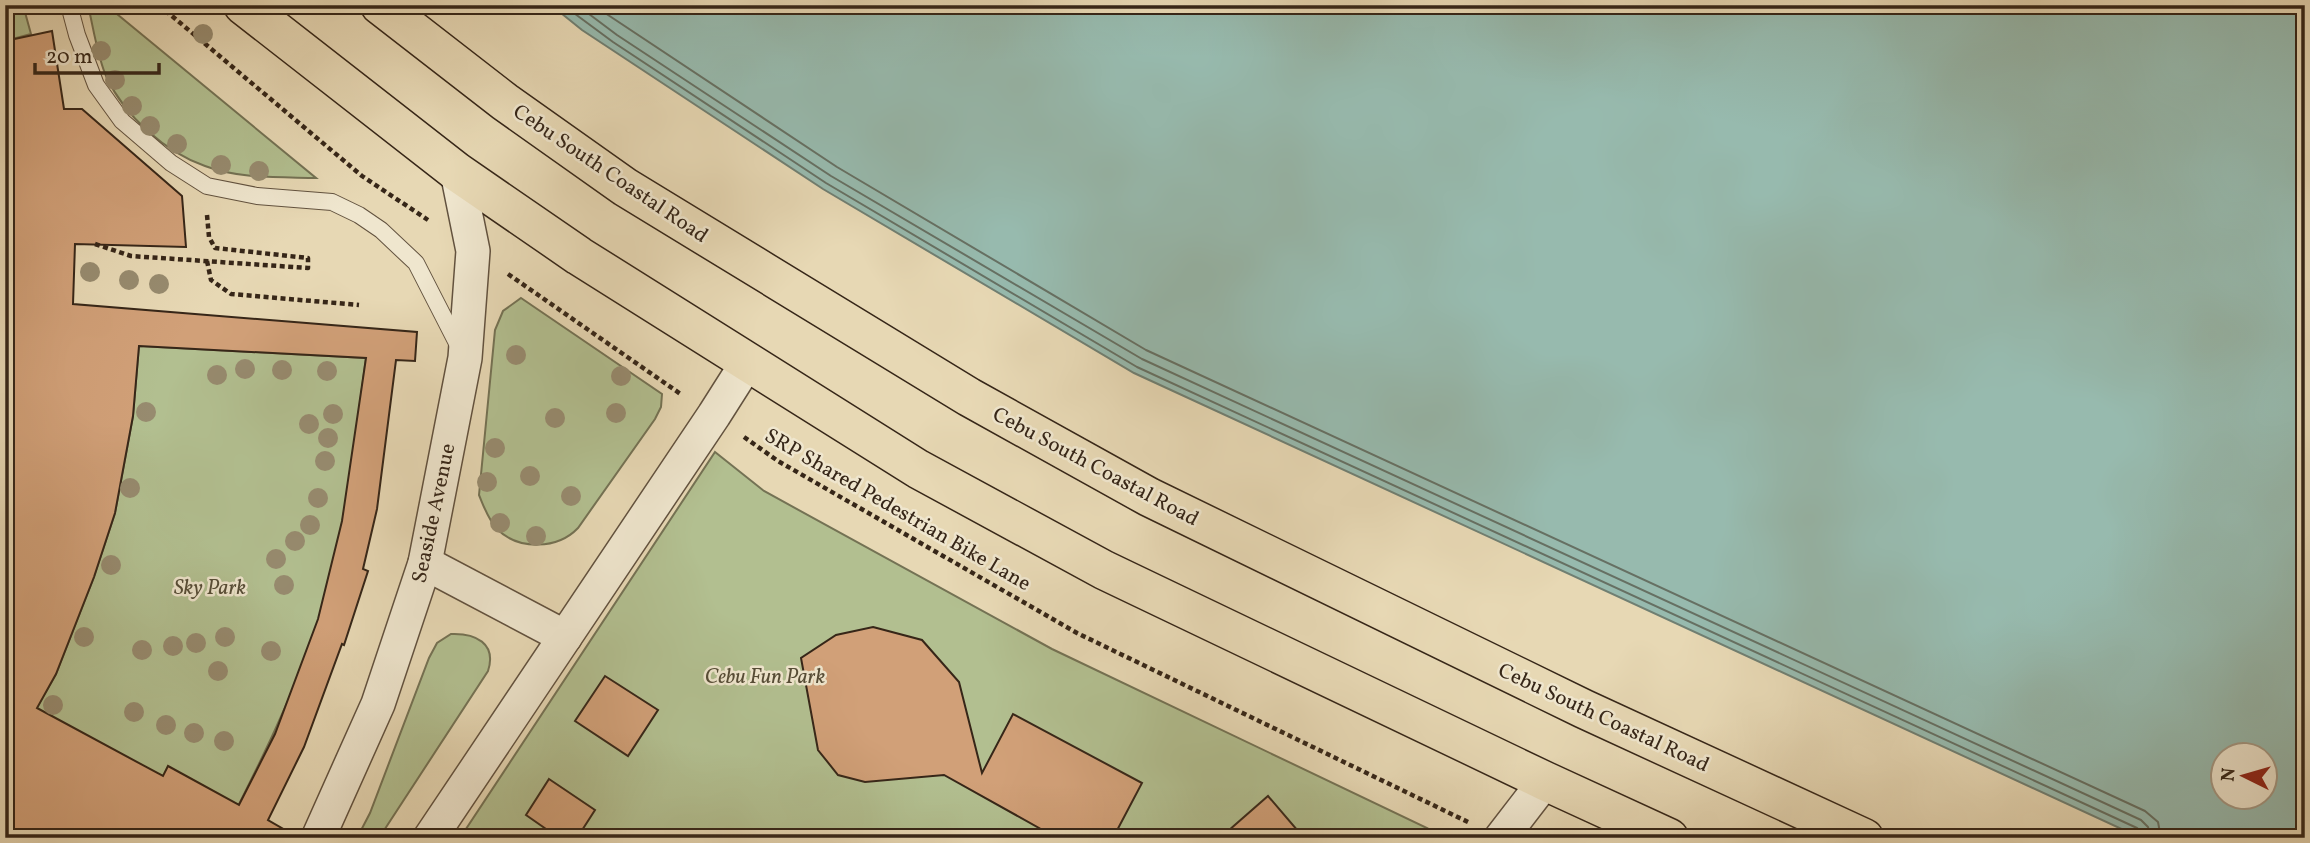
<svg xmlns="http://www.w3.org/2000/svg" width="2310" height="843" font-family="Vollkorn,serif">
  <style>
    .green { fill: #b2bf90; stroke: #747254; stroke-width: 2 }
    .water { fill: #97baae; stroke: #707f72; stroke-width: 2; fill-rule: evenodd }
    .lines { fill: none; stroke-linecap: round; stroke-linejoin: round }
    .shore { stroke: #667063; stroke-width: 2 }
    .building { fill: #d1a078; stroke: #362618; stroke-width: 2; fill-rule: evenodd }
    .lane-casing { stroke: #62523f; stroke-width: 18 }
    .street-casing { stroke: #62523f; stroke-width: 36 }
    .highway-casing { stroke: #362618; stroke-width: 41 }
    .path { stroke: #362618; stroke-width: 4.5; stroke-dasharray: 5 3.5; stroke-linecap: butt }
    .lane { stroke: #efe6ce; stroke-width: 16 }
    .street { stroke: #efe6ce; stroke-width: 33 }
    .highway { stroke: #e7d8b4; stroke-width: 38 }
    .tree { fill: #978b6f }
    .labels { text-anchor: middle; stroke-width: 5; stroke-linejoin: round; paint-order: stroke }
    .street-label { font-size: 21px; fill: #362618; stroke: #efe6ce }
    .park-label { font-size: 21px; font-style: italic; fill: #554c36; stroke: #efe6ce }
  </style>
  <rect width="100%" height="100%" fill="#e7d8b4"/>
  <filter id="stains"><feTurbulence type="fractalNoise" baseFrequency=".00286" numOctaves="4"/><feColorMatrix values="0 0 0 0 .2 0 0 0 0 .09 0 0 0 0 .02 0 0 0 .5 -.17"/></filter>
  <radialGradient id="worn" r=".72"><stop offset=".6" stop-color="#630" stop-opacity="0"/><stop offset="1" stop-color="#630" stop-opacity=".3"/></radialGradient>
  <g class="green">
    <path d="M5 5H23L31 34 5 41Z"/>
    <path d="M88 5H106L316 178C280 177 239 179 205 166 165 152 125 116 107 78 98 60 93 26 88 5Z"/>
    <path d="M521 298 662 394 661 407 655 419 578 528C558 549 519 551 497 529 488 519 484 507 479 495L495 330 503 311Z"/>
    <path d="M139 346 366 358C354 445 345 535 319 619 294 696 258 767 222 838L5 763 56 674 94 577 115 513 133 416Z"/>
    <path d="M715 452 764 491 1052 649 1427 828 1417 838H460Z"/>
    <path d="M451 634C475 633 497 643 488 671L379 838H357L370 813 429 658 437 643Z"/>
  </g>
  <path class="water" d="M551 5H2305V838H2141L1134 373 823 189 582 30ZM2222 756H2264V798H2222Z"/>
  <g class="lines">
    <g class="shore">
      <path d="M563 5 613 42 826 183 1137 367 2137 828 2141 832 2142 838"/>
      <path d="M577 5 617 35 831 176 1142 359 2141 820 2148 827 2151 838"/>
      <path d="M593 5 837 167 1146 350 2145 811 2158 822 2161 838"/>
    </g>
  </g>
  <g class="building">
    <path d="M52 31 64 109H82L182 196 186 247 75 244 73 304 417 332 415 361 396 360 377 509 363 569 368 571 344 645 342 644 304 747 268 820 299 838H5V41ZM139 346 366 358 342 521 318 619 275 734 239 805 168 766 163 776 37 708 56 674 94 577 115 513 133 416Z"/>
    <path d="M873 627 922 640 959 682 982 773 1013 714 1142 783 1113 838H1057L944 775 865 782 838 775 818 750 801 658 836 635Z"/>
    <path d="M605 676 658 710 628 756 575 721Z"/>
    <path d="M549 779 595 810 577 838H559L526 815Z"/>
    <path d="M1268 796 1304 838H1220Z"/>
  </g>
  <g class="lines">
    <g class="lane-casing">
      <path id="lane" d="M69 5 77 35 96 85 122 121 171 163 207 186 257 196 332 202 359 215 381 230 416 263 459 347"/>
    </g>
    <g class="street-casing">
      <g id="street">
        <path d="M425 563 565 637"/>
        <path d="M318 838 378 704 425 563 465 358 473 251 457 172"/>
        <path d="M430 838 714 415 747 363"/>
        <path d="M1501 838 1545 781"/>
      </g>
    </g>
    <g class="highway-casing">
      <g id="highway">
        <path d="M243 5 457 172 579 256 918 469 1104 570 1545 781 1669 838"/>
        <path d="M380 5 505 102 625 187 969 397 1149 497 1584 709 1864 838"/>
      </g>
    </g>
    <g class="path">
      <path d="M159 5 362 176 428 220"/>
      <path d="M95 244 131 256 308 268V258L215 248 209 237 207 215"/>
      <path d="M207 261 211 280 231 294 359 305"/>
      <path d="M508 274 682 395"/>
      <path d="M744 437 778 461 1077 633 1468 822"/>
    </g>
    <use href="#lane" class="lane"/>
    <use href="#street" class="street"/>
    <use href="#highway" class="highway"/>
  </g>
  <g class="tree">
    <circle cx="203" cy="34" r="10"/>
    <circle cx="101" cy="51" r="10"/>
    <circle cx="115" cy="80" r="10"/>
    <circle cx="132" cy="106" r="10"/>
    <circle cx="150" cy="126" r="10"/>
    <circle cx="177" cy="144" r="10"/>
    <circle cx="221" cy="165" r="10"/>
    <circle cx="259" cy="171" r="10"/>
    <circle cx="90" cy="272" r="10"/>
    <circle cx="129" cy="280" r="10"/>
    <circle cx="159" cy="284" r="10"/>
    <circle cx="516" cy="355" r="10"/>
    <circle cx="245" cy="369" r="10"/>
    <circle cx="282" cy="370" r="10"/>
    <circle cx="327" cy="371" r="10"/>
    <circle cx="217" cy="375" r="10"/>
    <circle cx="621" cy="376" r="10"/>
    <circle cx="146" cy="412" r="10"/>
    <circle cx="616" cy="413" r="10"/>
    <circle cx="333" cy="414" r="10"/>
    <circle cx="555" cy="418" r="10"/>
    <circle cx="309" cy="424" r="10"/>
    <circle cx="328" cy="438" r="10"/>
    <circle cx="495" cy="448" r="10"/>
    <circle cx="325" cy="461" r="10"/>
    <circle cx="530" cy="476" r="10"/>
    <circle cx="487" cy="482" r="10"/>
    <circle cx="130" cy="488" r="10"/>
    <circle cx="571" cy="496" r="10"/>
    <circle cx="318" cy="498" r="10"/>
    <circle cx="500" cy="523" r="10"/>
    <circle cx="310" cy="525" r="10"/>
    <circle cx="536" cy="536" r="10"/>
    <circle cx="295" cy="541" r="10"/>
    <circle cx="276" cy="559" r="10"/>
    <circle cx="111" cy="565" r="10"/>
    <circle cx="284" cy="585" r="10"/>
    <circle cx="84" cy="637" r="10"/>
    <circle cx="225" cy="637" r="10"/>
    <circle cx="196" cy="643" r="10"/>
    <circle cx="173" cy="646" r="10"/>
    <circle cx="142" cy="650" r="10"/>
    <circle cx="271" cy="651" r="10"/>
    <circle cx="218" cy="671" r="10"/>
    <circle cx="53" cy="705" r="10"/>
    <circle cx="134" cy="712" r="10"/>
    <circle cx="166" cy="725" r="10"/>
    <circle cx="194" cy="733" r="10"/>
    <circle cx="224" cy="741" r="10"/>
  </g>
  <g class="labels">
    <g class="street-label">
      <text transform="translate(611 173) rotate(34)" y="7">Cebu South Coastal Road</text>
      <text transform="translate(1096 466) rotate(28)" y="7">Cebu South Coastal Road</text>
      <text transform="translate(898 509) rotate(30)" y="7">SRP Shared Pedestrian Bike Lane</text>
      <text transform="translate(433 513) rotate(-78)" y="7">Seaside Avenue</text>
      <text transform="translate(1604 717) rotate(25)" y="7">Cebu South Coastal Road</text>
    </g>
    <g class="park-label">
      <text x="210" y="594">Sky Park</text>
      <text x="765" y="683">Cebu Fun Park</text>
    </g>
  </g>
  <rect width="2310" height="843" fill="none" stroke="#e7d8b4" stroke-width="28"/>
  <rect x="7" y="7" width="2296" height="829" fill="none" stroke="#362618" stroke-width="3.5"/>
  <rect x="14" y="14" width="2282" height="815" fill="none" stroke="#362618" stroke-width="2"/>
  <g transform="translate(2244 776) rotate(275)"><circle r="33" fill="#efe6ce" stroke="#a59985" stroke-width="2"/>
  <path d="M0-5L12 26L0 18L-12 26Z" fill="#8f2418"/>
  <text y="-10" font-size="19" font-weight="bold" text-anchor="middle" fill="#362618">N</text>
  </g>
  <path d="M35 63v10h124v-10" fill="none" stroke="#362618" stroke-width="3.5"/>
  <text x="46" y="63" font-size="21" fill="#362618" stroke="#efe6ce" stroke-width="5" paint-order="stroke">20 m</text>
  <rect width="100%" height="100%" filter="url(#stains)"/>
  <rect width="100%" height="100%" fill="url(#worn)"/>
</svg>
